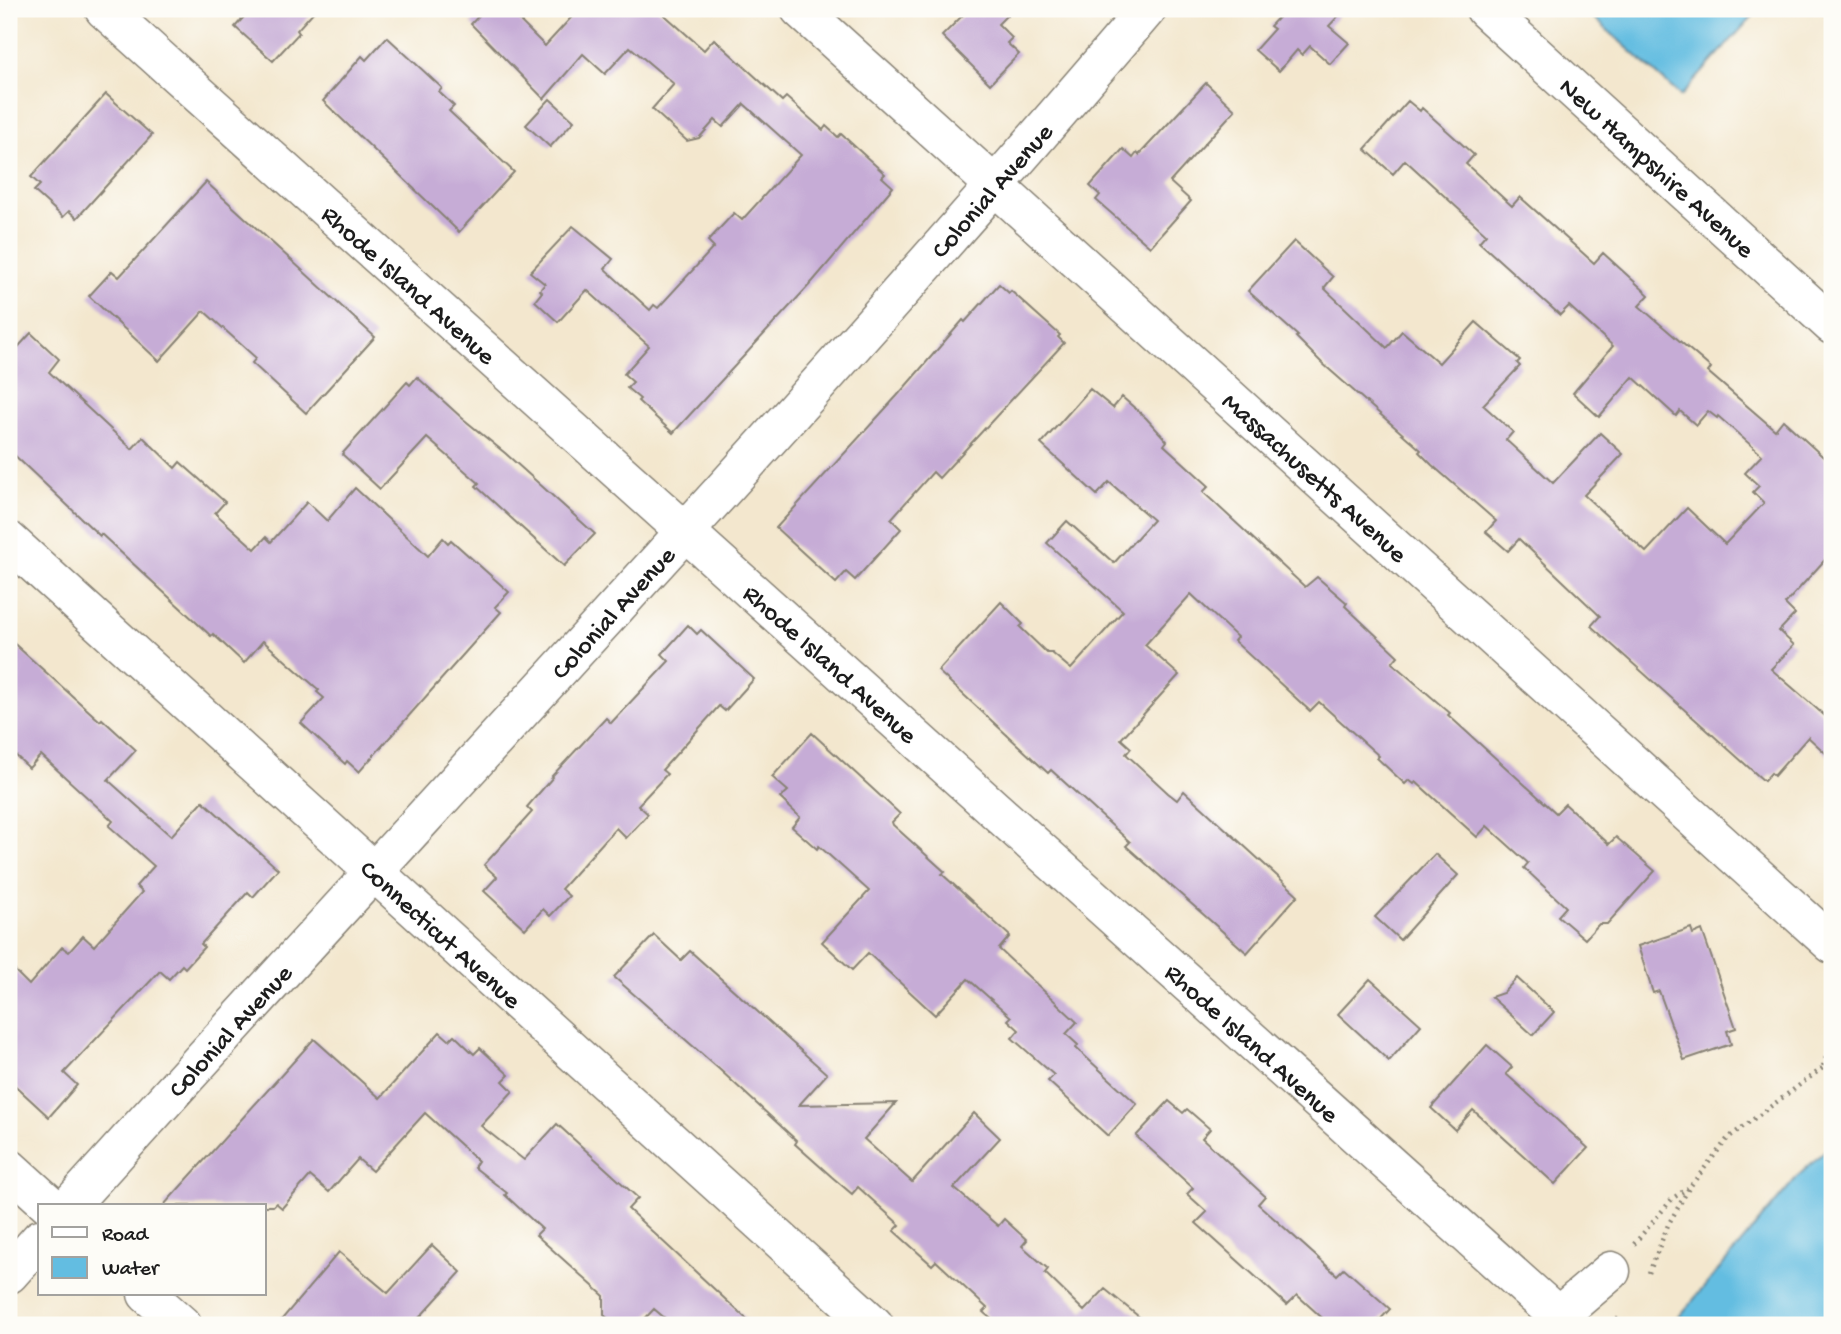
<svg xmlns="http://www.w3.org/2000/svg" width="1841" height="1334" font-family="'Gochi Hand',sans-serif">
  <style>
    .water { fill: #63bde1; stroke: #406c7e; stroke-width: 2 }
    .building { fill: #c6acd6 }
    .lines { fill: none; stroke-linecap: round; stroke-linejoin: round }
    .minor-casing { stroke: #888275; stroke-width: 41 }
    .path { stroke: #888275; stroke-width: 4.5; stroke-dasharray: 2 5; stroke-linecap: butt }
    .minor { stroke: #fff; stroke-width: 38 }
    .labels { text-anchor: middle; stroke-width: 6; stroke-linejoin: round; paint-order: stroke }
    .street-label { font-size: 26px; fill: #1c1c1c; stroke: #fdfcf7 }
  </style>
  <rect width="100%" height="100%" fill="#fdfcf7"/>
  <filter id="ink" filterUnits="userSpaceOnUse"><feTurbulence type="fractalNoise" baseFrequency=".0143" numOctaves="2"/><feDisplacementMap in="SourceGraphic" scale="14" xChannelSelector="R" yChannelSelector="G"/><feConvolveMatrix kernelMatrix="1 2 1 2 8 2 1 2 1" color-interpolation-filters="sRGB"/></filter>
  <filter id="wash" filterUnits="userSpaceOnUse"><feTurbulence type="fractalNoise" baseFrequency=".00686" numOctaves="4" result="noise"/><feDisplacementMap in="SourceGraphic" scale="28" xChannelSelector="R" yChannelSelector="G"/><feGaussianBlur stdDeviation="1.57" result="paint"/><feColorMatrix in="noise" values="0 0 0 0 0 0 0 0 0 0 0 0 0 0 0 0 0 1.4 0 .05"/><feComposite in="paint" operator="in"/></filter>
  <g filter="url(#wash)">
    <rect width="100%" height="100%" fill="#f3e7ce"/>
    <g class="water">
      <path d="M1584 9H1759L1681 96Z"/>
      <path d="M1832 1144V1325H1672L1798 1176Z"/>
    </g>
    <g id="blocks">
      <g class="building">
        <path d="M251 9H316L297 30 299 33 273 61 235 27Z"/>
        <path d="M485 9H508L545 46 579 9H658L704 50 714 39 782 101 786 97 823 130 826 126 838 137 841 134 885 174 882 177 893 187 813 281 673 433 638 401 640 399 627 388 633 382 624 374 649 346 587 290 558 322 535 301 542 292 540 290 545 284 530 272 573 226 613 259 605 269 650 310 654 305 658 308 714 247 708 241 734 213 742 220 801 155 744 104 723 127 715 120 699 138 687 141 652 109 674 84 630 47 605 74 583 54 544 99 471 24Z"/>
        <path d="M969 9H1013L998 24 1012 38 1007 43 1019 54 990 84 942 36Z"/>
        <path d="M1286 9H1345L1329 26 1349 43 1330 64 1310 46 1302 55 1297 50 1279 71 1255 50 1274 29 1270 26Z"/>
        <path d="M387 37 442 88 439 92 454 106 449 111 514 172 459 232 323 101 362 56 366 60Z"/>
        <path d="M1206 83 1235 110 1170 182 1191 201 1150 247 1096 200 1100 195 1090 186 1123 149 1133 158 1137 153 1139 155Z"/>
        <path d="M106 94 152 135 77 218 69 211 63 217 34 191 40 185 31 177Z"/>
        <path d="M550 99 574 121 550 147 526 125Z"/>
        <path d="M1408 101 1420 111 1422 108 1474 155 1466 164 1512 206 1520 197 1594 263 1603 253 1649 295 1639 306 1711 368 1708 372 1775 430 1783 420 1832 465V552L1785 604 1795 614 1779 631 1794 645 1771 669 1832 722V759L1808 737 1774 776 1771 773 1764 781 1591 626 1600 616 1519 539 1508 551 1486 532 1496 521 1432 465 1419 452 1421 450 1322 363 1296 337 1298 336 1248 291 1294 241 1333 277 1324 288 1387 348 1402 331 1439 363 1476 322 1520 360 1517 363 1520 366 1483 405 1513 432 1506 440 1553 483 1600 433 1623 454 1584 495 1646 552 1687 508 1725 544 1764 503 1753 492 1759 486 1745 473 1762 455 1718 416 1717 418 1708 411 1696 425 1680 411 1676 416 1633 377 1599 417 1573 393 1613 346 1569 306 1560 315 1479 242 1486 234 1405 160 1393 174 1365 149Z"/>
        <path d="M206 182 375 337 306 413 252 363 256 358 204 311 159 361 89 296 112 271 119 277Z"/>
        <path d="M999 284 1009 293 1011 291 1060 335 1058 337 1064 343 939 478 933 472 891 519 901 529 855 580 846 572 836 583 776 528 897 396 963 320 965 322Z"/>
        <path d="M31 333 59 359 49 372 132 449 143 437 175 468 180 462 225 502 215 513 255 549 266 537 271 542 307 502 327 521 355 488 428 556 443 538 448 543 451 540 509 592 495 607 501 612 359 772 347 761 345 764 301 723 324 698 317 692 319 690 263 641 244 663 213 634 211 636 101 534 100 536 9 450V357Z"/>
        <path d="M417 377 462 418 505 453 595 534 564 566 476 486 479 483 427 438 380 489 342 454 407 382 410 385Z"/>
        <path d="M1090 389 1113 408 1122 397 1146 418 1167 441 1164 445 1209 486 1203 492 1305 587 1317 577 1347 603 1345 606 1398 656 1392 663 1450 713 1448 715 1556 813 1565 804 1609 844 1616 837 1655 871 1607 924H1599L1585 939 1558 916 1566 907 1524 868 1528 863 1487 826 1477 837 1416 782 1414 784 1409 780 1405 784 1377 758 1379 756 1319 702 1310 711 1234 641 1237 637 1191 594 1145 645 1179 675 1121 739 1131 748 1126 754 1168 793 1177 800 1184 791 1298 895 1247 953 1126 846 1130 842 1051 770 1048 773 938 671 1001 602 1023 624 1020 627 1047 653H1052L1071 669 1123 611 1047 543 1067 521 1114 563 1153 520 1109 482 1097 495 1041 444Z"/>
        <path d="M688 625 697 634 701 630 754 679 725 711 719 706 662 770 667 774 638 805 648 814 626 838 616 828 561 889 569 896 550 916 543 909 525 929 484 891 497 877 484 865 532 812 527 807 553 777 552 776 606 718 611 723 669 661 662 654Z"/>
        <path d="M9 639 100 721 102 719 136 750 108 780 171 836 203 801 278 869 253 897 248 892 201 944 204 947 185 968 182 965 169 979 160 971 64 1073 77 1085 49 1117 9 1080V965L29 985 62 947 69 952 83 936 94 946 142 892 136 886 154 866 109 826 113 821 41 755 29 768 9 749Z"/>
        <path d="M812 733 900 814 892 822 893 825 945 872 942 874 1010 936 999 949 1077 1022 1066 1034 1078 1045 1076 1048 1137 1104 1108 1136 1048 1081 1054 1075 1012 1038 1019 1030 1008 1020 1011 1017 968 979 935 1015 868 953 852 970 822 942 869 891 819 846 817 849 792 827 800 817 780 798 788 791 772 777Z"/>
        <path d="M1435 854 1458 875 1400 940 1375 917Z"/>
        <path d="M1691 928 1693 934 1702 930 1736 1028 1727 1031 1731 1044 1684 1060 1659 991 1653 993 1638 946Z"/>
        <path d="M654 935 681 960 690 951 827 1074 799 1105 896 1103 864 1139 912 1182 974 1113 1000 1138 954 1188 998 1226 1004 1219 1027 1240 1022 1246 1048 1269 1045 1273 1084 1311 1105 1289 1149 1325H998L983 1312 987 1308 936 1261 932 1265 894 1231 900 1225 858 1187 852 1194 832 1177 795 1144 797 1141 719 1069 614 977Z"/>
        <path d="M1517 978 1554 1012 1533 1035 1491 997 1503 993Z"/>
        <path d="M1370 979 1421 1025 1389 1061 1338 1014Z"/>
        <path d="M440 1032 449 1040 454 1035 474 1054 480 1048 509 1075 503 1081 513 1091 481 1126 524 1160 557 1124 638 1198 628 1209 753 1325H673L654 1309 639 1325H615L604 1315V1296L536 1235 542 1229 505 1195 507 1193 474 1167 478 1161 425 1113 372 1171 358 1159 329 1192 310 1176 282 1208 276 1203 273 1206H163L314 1039 380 1098Z"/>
        <path d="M1487 1045 1512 1067 1506 1074 1588 1148 1555 1184 1473 1110 1455 1130 1431 1108Z"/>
        <path d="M1169 1101 1183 1113 1187 1109 1210 1129 1202 1138 1265 1196 1258 1204 1337 1275 1344 1268 1390 1309 1375 1325H1330L1297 1295 1287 1305 1196 1223 1207 1212 1187 1194 1193 1188 1136 1136Z"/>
        <path d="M432 1245 461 1272 418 1319 425 1325H277L339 1252 388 1293Z"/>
      </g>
    </g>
  </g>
  <g filter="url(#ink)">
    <use href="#blocks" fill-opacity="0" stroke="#888275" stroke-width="2"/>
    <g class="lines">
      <g class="minor-casing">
        <g id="minor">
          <path id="s1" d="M104 9 1558 1316"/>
          <path id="s2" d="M800 9 1832 944"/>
          <path id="s3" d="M1485 9 1832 325"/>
          <path id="s4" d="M9 541 874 1325"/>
          <path d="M9 1168 51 1206"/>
          <path id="s5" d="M69 1206C429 807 799 418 1147 9"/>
          <path d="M9 1274 40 1239"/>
          <path d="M147 1294 182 1325"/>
          <path d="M1551 1325 1558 1316 1611 1271"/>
        </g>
      </g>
      <g class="path">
        <path d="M1823 1066 1832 1039"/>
        <path d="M1634 1244 1673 1198 1688 1188"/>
        <path d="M1649 1273 1668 1225 1689 1188 1728 1138 1832 1061"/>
        <path d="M1613 1325 1621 1315"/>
      </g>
      <use href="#minor" class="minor"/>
    </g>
  </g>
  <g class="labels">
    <g class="street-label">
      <text dy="9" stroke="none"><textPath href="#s3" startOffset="234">New Hampshire Avenue</textPath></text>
      <text dy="9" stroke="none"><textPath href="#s5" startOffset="1372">Colonial Avenue</textPath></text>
      <text dy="9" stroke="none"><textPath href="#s1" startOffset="411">Rhode Island Avenue</textPath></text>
      <text dy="9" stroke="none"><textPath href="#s2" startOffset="696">Massachusetts Avenue</textPath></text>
      <text dy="9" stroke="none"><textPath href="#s5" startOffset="805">Colonial Avenue</textPath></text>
      <text dy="9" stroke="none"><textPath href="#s1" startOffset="978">Rhode Island Avenue</textPath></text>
      <text dy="9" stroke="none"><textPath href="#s4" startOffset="584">Connecticut Avenue</textPath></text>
      <text dy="9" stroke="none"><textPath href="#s5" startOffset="238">Colonial Avenue</textPath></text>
      <text dy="9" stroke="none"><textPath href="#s1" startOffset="1545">Rhode Island Avenue</textPath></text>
    </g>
  </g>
  <rect width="1841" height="1334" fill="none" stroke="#fdfcf7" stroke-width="35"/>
  <rect x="38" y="1204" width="228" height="91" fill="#fdfcf7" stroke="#a3a29f" stroke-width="2"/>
  <rect x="52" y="1227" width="35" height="10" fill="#ffffff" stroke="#a3a29f" stroke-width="2"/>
  <text x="102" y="1240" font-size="21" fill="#1c1c1c">Road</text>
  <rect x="52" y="1257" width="35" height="21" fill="#63bde1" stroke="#a3a29f" stroke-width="2"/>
  <text x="102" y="1274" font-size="21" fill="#1c1c1c">Water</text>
</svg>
